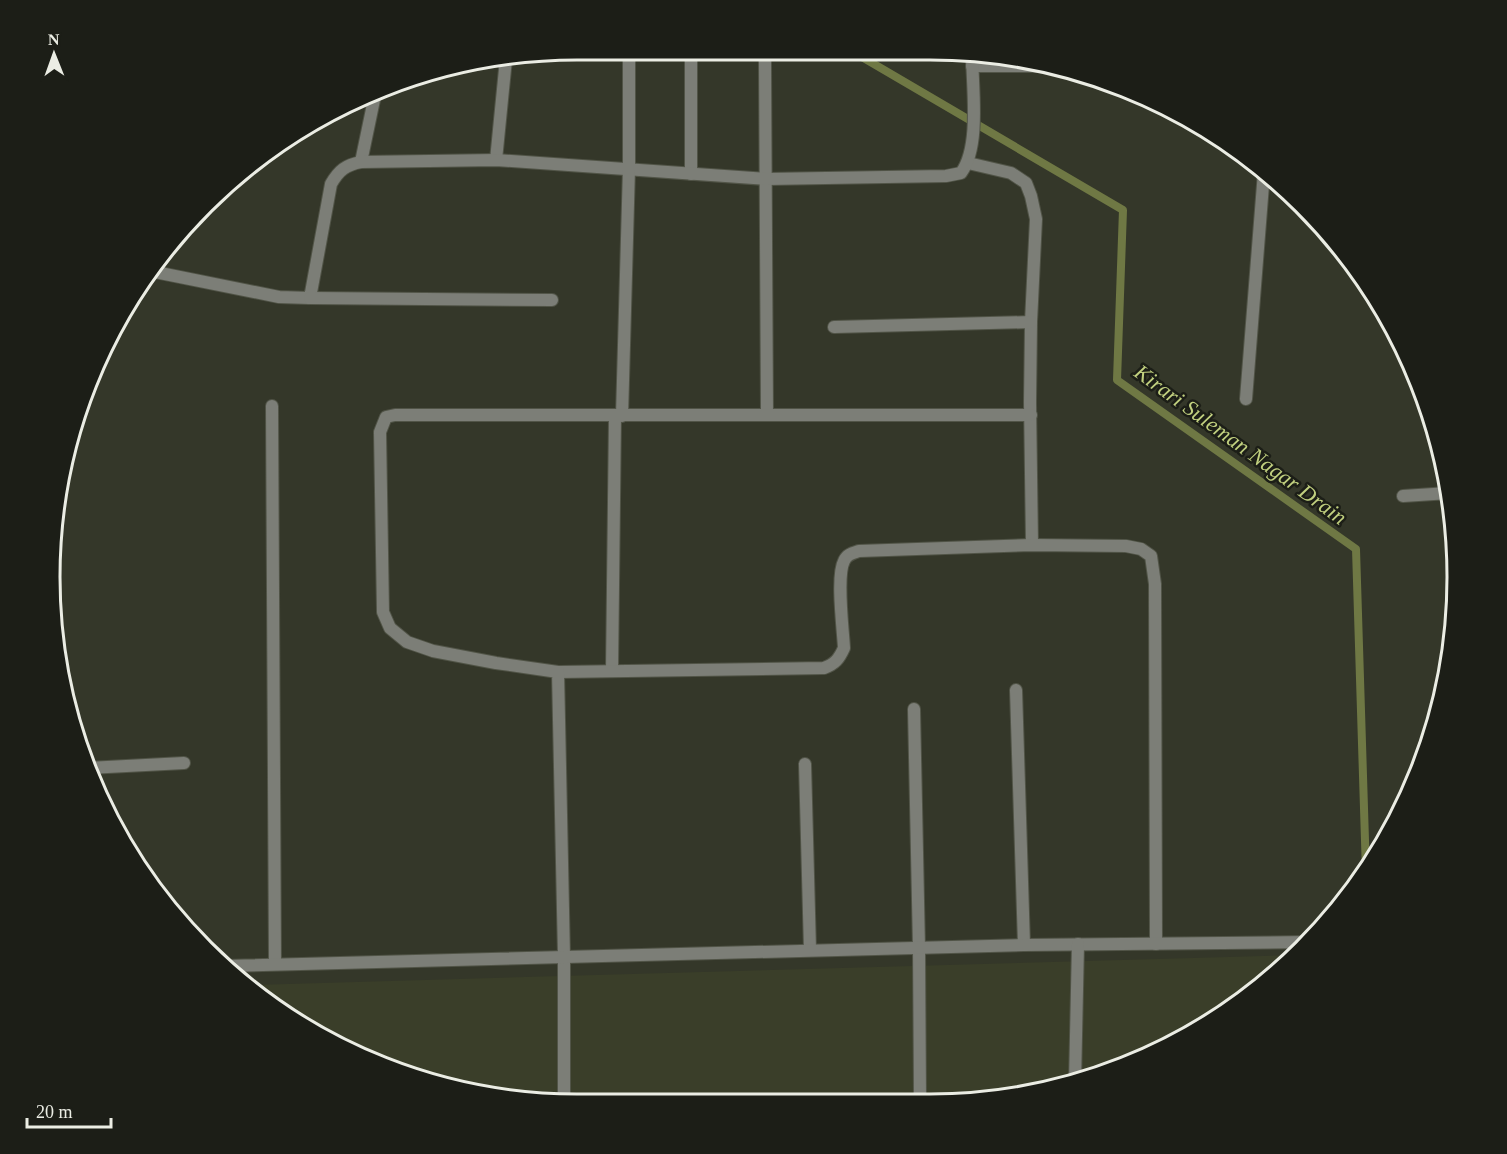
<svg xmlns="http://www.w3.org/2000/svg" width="1507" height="1154" font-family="Georgia,serif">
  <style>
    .built { fill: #3a3e29 }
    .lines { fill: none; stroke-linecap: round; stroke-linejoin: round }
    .stream { stroke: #6f7844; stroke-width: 8 }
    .service-casing { stroke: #515447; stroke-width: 14 }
    .minor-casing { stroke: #515447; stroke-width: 14 }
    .service { stroke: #7c7e77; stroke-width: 12 }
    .minor { stroke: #7c7e77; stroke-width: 12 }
    .labels { text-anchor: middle; stroke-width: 5; stroke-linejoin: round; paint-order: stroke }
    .water-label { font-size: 22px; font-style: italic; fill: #c1d07f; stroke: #1c1e17 }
    .rim { fill: none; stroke: #ebede4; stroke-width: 3 }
  </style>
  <rect width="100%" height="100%" fill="#343729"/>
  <path class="built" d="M1297 955 1223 1015 1100 1076 998 1100H508L407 1076 313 1034 250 985Z"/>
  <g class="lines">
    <path class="stream" d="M850 50 1123 210 1117 380 1356 549 1366 873"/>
    <g class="service-casing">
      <g id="service">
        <path d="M1016 690 1024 945"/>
        <path d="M914 709 919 948"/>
        <path d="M805 764 810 950"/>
        <path d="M564 957V1100"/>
      </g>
    </g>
    <g class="minor-casing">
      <g id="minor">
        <path d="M765 62 767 415"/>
        <path d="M972 66H1057"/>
        <path d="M496 160 506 59"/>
        <path d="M361 162 375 95"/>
        <path d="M968 163 1011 173 1026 183 1031 196 1036 219 1031 322 1030 402 1032 545"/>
        <path d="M691 174V50"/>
        <path d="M155 272 279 297 310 298 331 184C339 170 346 165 361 162L496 160 766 179 946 176 961 173C981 146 972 86 972 52"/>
        <path d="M310 298 552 300"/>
        <path d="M834 327 1031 322"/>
        <path d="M1246 399 1264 172"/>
        <path d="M272 406 275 964"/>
        <path d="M622 416 629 168V50"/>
        <path d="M1403 496 1449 493"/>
        <path d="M612 671 615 416"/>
        <path d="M558 672 824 668C835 664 839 659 844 648 843 629 836 576 844 561 847 554 853 553 859 551L1032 545 1126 546 1141 549 1151 556 1155 584 1156 944"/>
        <path d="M88 768 184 763"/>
        <path d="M919 948 920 1100"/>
        <path d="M564 957 558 672 496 663 433 651 407 642 390 628 383 612 380 432 386 417 395 415H1031"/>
        <path d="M224 966 1024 945 1309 942"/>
        <path d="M1075 1082 1078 944"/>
      </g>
    </g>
    <use href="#service" class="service"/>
    <use href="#minor" class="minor"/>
  </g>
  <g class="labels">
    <g class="water-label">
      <text transform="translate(1241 444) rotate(36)" y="8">Kirari Suleman Nagar Drain</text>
    </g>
  </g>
  <path d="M0 0H1507V1154H0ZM577 60H930A517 517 0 0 1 1447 577V577A517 517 0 0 1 930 1094H577A517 517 0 0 1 60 577V577A517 517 0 0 1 577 60Z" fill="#1c1e17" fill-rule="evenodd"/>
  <path class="rim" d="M577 60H930A517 517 0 0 1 1447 577V577A517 517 0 0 1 930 1094H577A517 517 0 0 1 60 577V577A517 517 0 0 1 577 60Z"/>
  <g transform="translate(54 54) rotate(359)" stroke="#1c1e17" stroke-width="4.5" paint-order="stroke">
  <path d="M0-4.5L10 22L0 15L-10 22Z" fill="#ebede4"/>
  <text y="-9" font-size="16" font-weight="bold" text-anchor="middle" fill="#ebede4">N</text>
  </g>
  <path d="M27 1118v9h84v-9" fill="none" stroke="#ebede4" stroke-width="3"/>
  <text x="36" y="1118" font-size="18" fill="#ebede4" stroke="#1c1e17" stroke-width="4.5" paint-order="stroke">20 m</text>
</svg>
